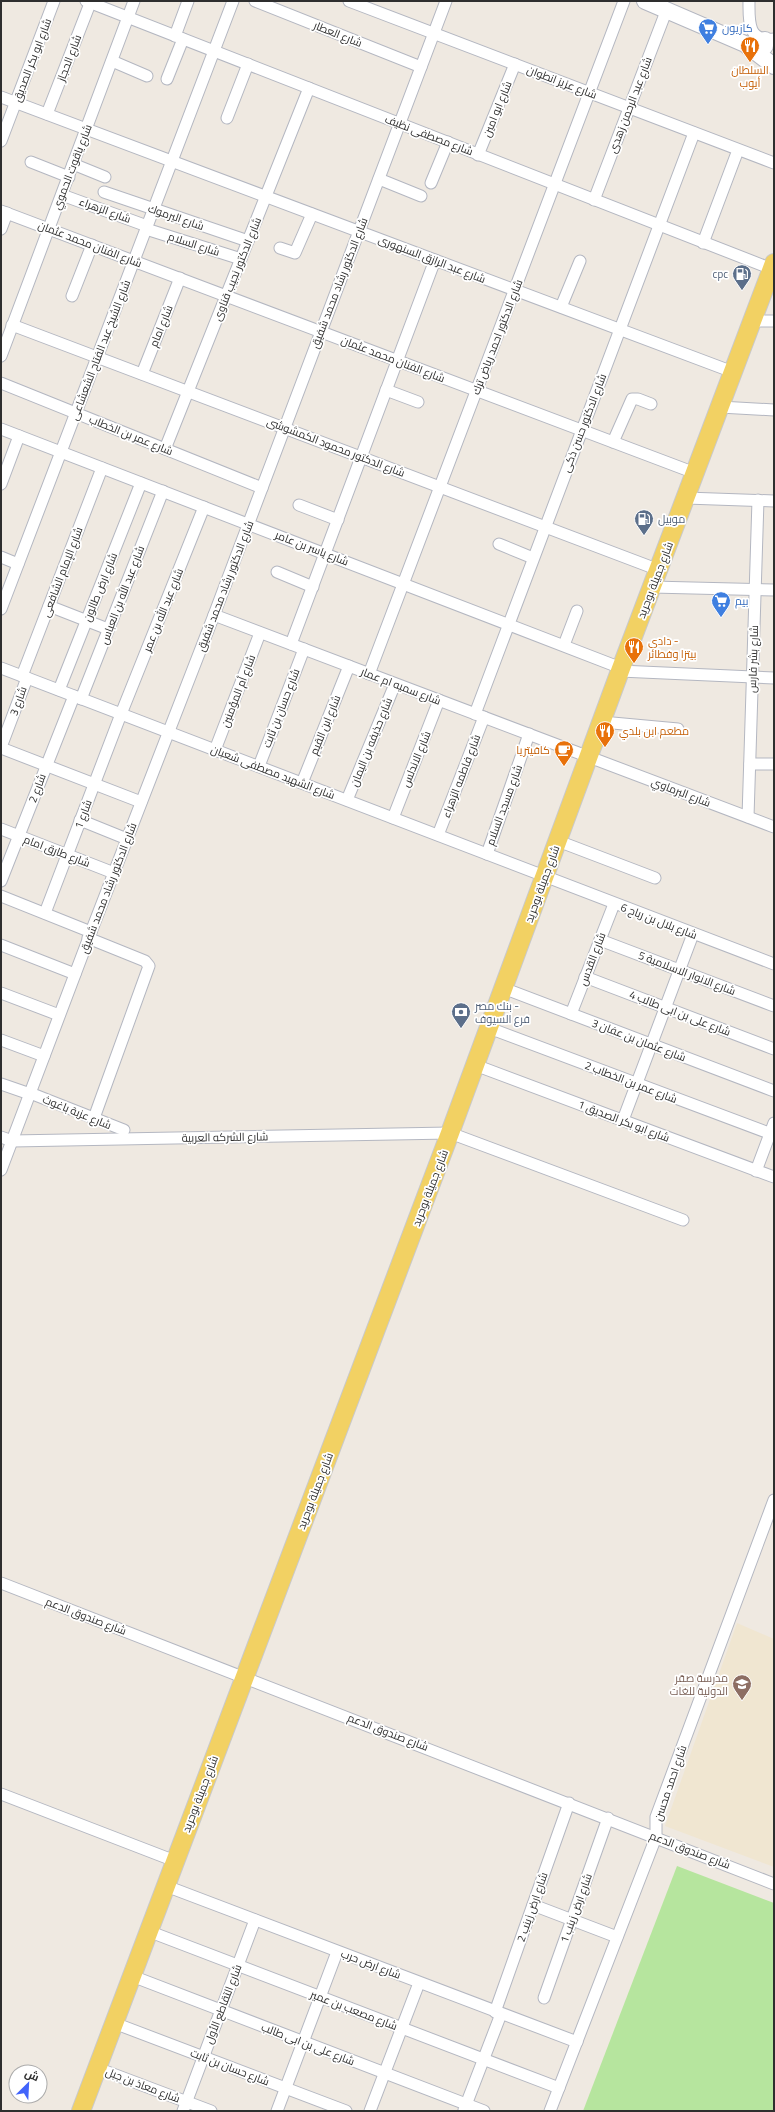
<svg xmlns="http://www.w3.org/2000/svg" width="775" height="2112" font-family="'Titillium Web',Cairo,sans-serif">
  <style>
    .education { fill: #f0e6d1 }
    .green { fill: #b6e59e }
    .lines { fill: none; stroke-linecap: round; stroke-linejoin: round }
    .street-casing { stroke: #b4b7c1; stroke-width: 13 }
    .secondary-casing { stroke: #b4b7c1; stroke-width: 18 }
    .primary-casing { stroke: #c9c9c9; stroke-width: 20 }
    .street { stroke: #fff; stroke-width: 11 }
    .secondary { stroke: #fff; stroke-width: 16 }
    .primary { stroke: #f2d163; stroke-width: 18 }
    .labels { text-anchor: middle; stroke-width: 3.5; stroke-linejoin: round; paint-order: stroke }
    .shop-label { font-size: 11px; fill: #366cbe; stroke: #fff; text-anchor: start }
    .street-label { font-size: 11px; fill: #2e2e2e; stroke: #fff }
    .food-label { font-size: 11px; fill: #c56008; stroke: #fff; text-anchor: start }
    .service-label { font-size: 11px; fill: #4e5e75; stroke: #fff; text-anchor: start }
    .education-label { font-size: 11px; fill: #785e54; stroke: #fff; text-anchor: end }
  </style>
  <rect width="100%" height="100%" fill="#efe9e1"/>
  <path class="education" d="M737 1623 774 1639V1867L665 1826Z"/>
  <path class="green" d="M677 1866 774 1903V2111H583Z"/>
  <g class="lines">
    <g class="street-casing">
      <g id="street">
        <path d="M86 1 772 269"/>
        <path d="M255 1 421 67"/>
        <path d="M349 1 774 163"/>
        <path d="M749 1C749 21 747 42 774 39"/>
        <path d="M175 36 188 1"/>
        <path d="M112 61 147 76"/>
        <path d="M167 79 183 39"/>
        <path d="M1 97 733 372"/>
        <path d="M47 114 91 1"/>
        <path d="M227 118 248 64"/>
        <path d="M1 141 54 1"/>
        <path d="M478 155 515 64"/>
        <path d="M31 162 69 177"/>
        <path d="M73 164 105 177"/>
        <path d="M379 179 421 196"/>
        <path d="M431 183 448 142"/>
        <path d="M104 192 248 241"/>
        <path d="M62 195 147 226"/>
        <path d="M594 200 667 9"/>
        <path d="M1 211 695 473"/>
        <path d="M1 229 7 213"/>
        <path d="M146 229 241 259"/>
        <path d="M703 243 738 150"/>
        <path d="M280 248 295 253 312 214"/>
        <path d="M72 296 92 245"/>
        <path d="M561 307 580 261"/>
        <path d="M752 321H774"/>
        <path d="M12 325 659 570"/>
        <path d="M1 356 134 1"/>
        <path d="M142 374 180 278"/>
        <path d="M1 383 262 488"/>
        <path d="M386 390 418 402"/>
        <path d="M720 407 774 410"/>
        <path d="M1 429 621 668"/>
        <path d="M613 442 632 399H638L651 404"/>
        <path d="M165 449 309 88"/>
        <path d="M1 484 19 436"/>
        <path d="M686 498 774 501"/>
        <path d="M299 505 338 520"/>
        <path d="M499 544 533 558"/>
        <path d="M1 557 18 564"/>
        <path d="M277 572 313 587"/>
        <path d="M652 587 774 590"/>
        <path d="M49 606 108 629"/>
        <path d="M1 609 233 1"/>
        <path d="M214 615 774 827"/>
        <path d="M291 644 435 260"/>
        <path d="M564 645 577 611"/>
        <path d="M1 668 774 964"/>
        <path d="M620 671 774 678"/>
        <path d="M369 674 624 1"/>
        <path d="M22 676 102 468"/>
        <path d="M59 690 141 483"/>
        <path d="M81 699 163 491"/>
        <path d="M475 714 694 133"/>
        <path d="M602 722 678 729"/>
        <path d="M1 747 27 678"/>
        <path d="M1 748 141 802"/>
        <path d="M215 750 260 633"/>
        <path d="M750 764H774"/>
        <path d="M259 766 304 649"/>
        <path d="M302 783 349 666"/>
        <path d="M347 800 395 684"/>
        <path d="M748 817 758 500"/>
        <path d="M393 818 439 700"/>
        <path d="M80 820 127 839"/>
        <path d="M1 829 114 873"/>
        <path d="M438 835 484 717"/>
        <path d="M558 841 655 878"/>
        <path d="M487 854 529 734"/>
        <path d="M1 881 74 696"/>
        <path d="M1 896 91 932"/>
        <path d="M45 913 121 714 204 507"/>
        <path d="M88 938 145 961 149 966 94 1118"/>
        <path d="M600 940 774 1006"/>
        <path d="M1 945 75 974"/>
        <path d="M585 977 774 1049"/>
        <path d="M503 988 774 1091"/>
        <path d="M1 993 59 1015"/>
        <path d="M571 1014 614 904"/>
        <path d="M489 1028 774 1135"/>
        <path d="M1 1040 44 1056"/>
        <path d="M475 1065 774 1177"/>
        <path d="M1 1084 30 1094"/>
        <path d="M30 1093 124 1130"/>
        <path d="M623 1120 693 934"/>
        <path d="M1 1137 12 1141 450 1133 683 1220"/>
        <path d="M1 1170 91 932 214 615 446 1"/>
        <path d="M756 1171 774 1123"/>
        <path d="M1 1583 774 1884"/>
        <path d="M1 1794 175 1861"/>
        <path d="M166 1886 577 2042"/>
        <path d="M533 1905 617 1937"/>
        <path d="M148 1931 559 2088"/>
        <path d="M132 1976 484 2111"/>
        <path d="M544 1998 608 1818"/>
        <path d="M495 2012 569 1803"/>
        <path d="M114 2023 346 2111"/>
        <path d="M97 2068 211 2111"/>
        <path d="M464 2110 501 2014"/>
        <path d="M183 2111 255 1920"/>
        <path d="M277 2111 337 1952"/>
        <path d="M370 2111 419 1983"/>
        <path d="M550 2111 656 1837V1817L774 1500"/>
      </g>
    </g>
    <g class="secondary-casing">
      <g id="secondary">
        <path d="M645 1 745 44 774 66"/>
        <path d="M758 53 765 46V40"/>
      </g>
    </g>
    <g class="primary-casing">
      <path id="primary" d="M81 2111 450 1133 620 671 774 263"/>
    </g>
    <use href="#street" class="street"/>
    <use href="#secondary" class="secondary"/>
    <use href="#primary" class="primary"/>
  </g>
  <defs>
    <g id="supermarket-pin" transform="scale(1)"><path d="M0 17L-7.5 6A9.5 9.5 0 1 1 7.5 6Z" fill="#3f7fe0" stroke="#fff"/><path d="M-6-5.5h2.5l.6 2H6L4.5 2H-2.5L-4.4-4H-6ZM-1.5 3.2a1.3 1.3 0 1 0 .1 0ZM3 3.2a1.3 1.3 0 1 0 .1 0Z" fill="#fff"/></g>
    <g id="restaurant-pin" transform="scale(1)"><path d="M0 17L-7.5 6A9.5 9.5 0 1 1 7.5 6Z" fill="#e8710a" stroke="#fff"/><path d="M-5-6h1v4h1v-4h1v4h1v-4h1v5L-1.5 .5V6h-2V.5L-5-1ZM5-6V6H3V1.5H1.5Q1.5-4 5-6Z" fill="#fff"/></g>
    <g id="fuel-pin" transform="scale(1)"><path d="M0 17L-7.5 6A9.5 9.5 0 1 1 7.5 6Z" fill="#5c6f8a" stroke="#fff"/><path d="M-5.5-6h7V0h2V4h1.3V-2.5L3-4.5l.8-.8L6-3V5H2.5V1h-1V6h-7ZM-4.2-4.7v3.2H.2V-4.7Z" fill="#fff"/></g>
    <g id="cafe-pin" transform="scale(1)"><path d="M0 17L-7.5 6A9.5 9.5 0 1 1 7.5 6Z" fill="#e8710a" stroke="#fff"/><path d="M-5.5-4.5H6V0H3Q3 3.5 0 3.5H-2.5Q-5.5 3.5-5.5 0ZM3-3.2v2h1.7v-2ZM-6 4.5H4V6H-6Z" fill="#fff"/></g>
    <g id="bank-pin" transform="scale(1)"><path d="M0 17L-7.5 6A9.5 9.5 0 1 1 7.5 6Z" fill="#5c6f8a" stroke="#fff"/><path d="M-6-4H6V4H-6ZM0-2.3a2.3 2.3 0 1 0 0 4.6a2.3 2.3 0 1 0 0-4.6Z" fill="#fff"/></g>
    <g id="school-pin" transform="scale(1)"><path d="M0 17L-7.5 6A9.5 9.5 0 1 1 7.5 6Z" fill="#8d6e63" stroke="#fff"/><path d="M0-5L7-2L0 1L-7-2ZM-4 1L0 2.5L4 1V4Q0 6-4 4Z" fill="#fff"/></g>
  </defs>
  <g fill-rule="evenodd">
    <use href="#supermarket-pin" x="708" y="28"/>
    <use href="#restaurant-pin" x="750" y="46"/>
    <use href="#fuel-pin" x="742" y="274"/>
    <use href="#fuel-pin" x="644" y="519"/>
    <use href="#supermarket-pin" x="721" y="601"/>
    <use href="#restaurant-pin" x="634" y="647"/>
    <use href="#restaurant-pin" x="605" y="731"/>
    <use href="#cafe-pin" x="564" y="750"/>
    <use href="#bank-pin" x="461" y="1012"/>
    <use href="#school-pin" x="742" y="1684"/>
  </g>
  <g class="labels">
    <g class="shop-label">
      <text x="722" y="32">كازيون</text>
      <text x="735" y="605">بيم</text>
    </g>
    <g class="street-label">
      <text transform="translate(338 34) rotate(22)" y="4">شارع العطار</text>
      <text transform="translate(69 58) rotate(-69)" y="4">شارع الحجاز</text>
      <text transform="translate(32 60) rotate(-69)" y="4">شارع ابو بكر الصديق</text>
      <text transform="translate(562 82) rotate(21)" y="4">شارع عزيز انطوان</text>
      <text transform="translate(630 105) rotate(-69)" y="4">شارع عبد الرحمن زهدى</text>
      <text transform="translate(497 109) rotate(-68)" y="4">شارع ابو امين</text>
      <text transform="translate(429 135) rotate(21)" y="4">شارع مصطفى نظيف</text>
      <text transform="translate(72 167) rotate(-69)" y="4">شارع ياقوت الحموي</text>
      <text transform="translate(105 210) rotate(20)" y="4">شارع الزهراء</text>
      <text transform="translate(176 217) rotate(19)" y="4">شارع اليرموك</text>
      <text transform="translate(90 244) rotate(21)" y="4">شارع الفنان محمد عثمان</text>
      <text transform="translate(194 244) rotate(18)" y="4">شارع السلام</text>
      <text transform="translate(432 259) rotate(21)" y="4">شارع عبد الرازق السنهورى</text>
      <text transform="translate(237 269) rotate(-68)" y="4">شارع الدكتور نجيب قناوى</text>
      <text transform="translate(339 283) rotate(-69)" y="4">شارع الدكتور رشاد محمد شفيق</text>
      <text transform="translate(161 326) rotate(-68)" y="4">شارع امام</text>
      <text transform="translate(497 337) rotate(-69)" y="4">شارع الدكتور احمد رياض ترك</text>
      <text transform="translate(100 350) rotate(-69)" y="4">شارع الشيخ عبد الفتاح الشعشاعى</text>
      <text transform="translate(393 359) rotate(21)" y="4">شارع الفنان محمد عثمان</text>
      <text transform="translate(584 423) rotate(-69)" y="4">شارع الدكتور حسن ذكى</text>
      <text transform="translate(131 435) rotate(22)" y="4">شارع عمر بن الخطاب</text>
      <text transform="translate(336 447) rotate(21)" y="4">شارع الدكتور محمود الكمشوشى</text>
      <text transform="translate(312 548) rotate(21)" y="4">شارع ياسر بن عامر</text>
      <text transform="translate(62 572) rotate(-69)" y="4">شارع الإمام الشافعى</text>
      <text transform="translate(655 580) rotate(-69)" y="4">شارع جميلة بوحريد</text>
      <text transform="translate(225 586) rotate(-69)" y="4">شارع الدكتور رشاد محمد شفيق</text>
      <text transform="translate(100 587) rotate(-68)" y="4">شارع ارض طالون</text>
      <text transform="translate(122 595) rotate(-69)" y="4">شارع عبد الله بن العباس</text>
      <text transform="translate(163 610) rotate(-68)" y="4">شارع عبد الله بن عمر</text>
      <text transform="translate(753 659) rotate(-88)" y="4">شارع بشر فارس</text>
      <text transform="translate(401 686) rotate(21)" y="4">شارع سميه ام عمار</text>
      <text transform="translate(238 691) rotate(-69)" y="4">شارع أم المؤمنين</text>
      <text transform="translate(18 701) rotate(-70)" y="4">شارع 3</text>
      <text transform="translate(281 708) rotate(-69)" y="4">شارع حسان بن ثابت</text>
      <text transform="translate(325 725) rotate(-68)" y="4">شارع ابن القيم</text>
      <text transform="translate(371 742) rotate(-68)" y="4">شارع حذيفه بن اليمان</text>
      <text transform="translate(416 759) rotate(-68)" y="4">شارع الاندلس</text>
      <text transform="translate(273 772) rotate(21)" y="4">شارع الشهيد مصطفى شعبان</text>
      <text transform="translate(461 776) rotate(-69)" y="4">شارع فاطمه الزهراء</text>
      <text transform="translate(37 788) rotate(-69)" y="4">شارع 2</text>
      <text transform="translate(681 792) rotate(21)" y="4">شارع البرماوي</text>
      <text transform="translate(504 805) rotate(-70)" y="4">شارع مسجد السلام</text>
      <text transform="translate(83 814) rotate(-69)" y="4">شارع 1</text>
      <text transform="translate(57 851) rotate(21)" y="4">شارع طارق امام</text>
      <text transform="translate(542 884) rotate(-70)" y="4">شارع جميلة بوحريد</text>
      <text transform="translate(108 888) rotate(-69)" y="4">شارع الدكتور رشاد محمد شفيق</text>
      <text transform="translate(659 921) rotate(21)" y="4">شارع بلال بن رباح 6</text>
      <text transform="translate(592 959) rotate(-69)" y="4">شارع القدس</text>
      <text transform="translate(687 973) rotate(21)" y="4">شارع الانوار الاسلامية 5</text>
      <text transform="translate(680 1013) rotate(21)" y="4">شارع على بن ابى طالب 4</text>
      <text transform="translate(639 1040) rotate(21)" y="4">شارع عثمان بن عفان 3</text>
      <text transform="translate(631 1082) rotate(21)" y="4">شارع عمر بن الخطاب 2</text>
      <text transform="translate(77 1112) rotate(22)" y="4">شارع عزبة باغوث</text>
      <text transform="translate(624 1121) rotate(21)" y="4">شارع ابو بكر الصديق 1</text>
      <text transform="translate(225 1137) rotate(-1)" y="4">شارع الشركه العربية</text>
      <text transform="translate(430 1188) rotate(-69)" y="4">شارع جميلة بوحريد</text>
      <text transform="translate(315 1491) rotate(-69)" y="4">شارع جميلة بوحريد</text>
      <text transform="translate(86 1616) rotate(21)" y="4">شارع صندوق الدعم</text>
      <text transform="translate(388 1732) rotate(21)" y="4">شارع صندوق الدعم</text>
      <text transform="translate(670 1783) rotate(-71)" y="4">شارع احمد محسن</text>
      <text transform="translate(200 1794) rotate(-69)" y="4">شارع جميلة بوحريد</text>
      <text transform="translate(690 1850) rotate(21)" y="4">شارع صندوق الدعم</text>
      <text transform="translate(532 1907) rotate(-71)" y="4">شارع ارض زينب 2</text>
      <text transform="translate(576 1908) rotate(-70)" y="4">شارع ارض زينب 1</text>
      <text transform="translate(371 1964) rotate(21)" y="4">شارع ارض حرب</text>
      <text transform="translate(223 2004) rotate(-69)" y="4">شارع التقاطع الأول</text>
      <text transform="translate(354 2010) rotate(21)" y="4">شارع مصعب بن عمير</text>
      <text transform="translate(308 2044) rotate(21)" y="4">شارع على بن ابى طالب</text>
      <text transform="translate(230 2067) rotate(21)" y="4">شارع حسان بن ثابت</text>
      <text transform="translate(143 2085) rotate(21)" y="4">شارع معاذ بن جبل</text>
    </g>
    <g class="food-label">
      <text x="750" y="74" text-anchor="middle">السلطان<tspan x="750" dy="13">أيوب</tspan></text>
      <text x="648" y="645">دادي -<tspan x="648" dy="13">بيتزا وفطائر</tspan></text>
      <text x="619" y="735">مطعم ابن بلدي</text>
      <text x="550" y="754" text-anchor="end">كافيتريا</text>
    </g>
    <g class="service-label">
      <text x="728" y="278" text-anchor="end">cpc</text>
      <text x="658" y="523">موبيل</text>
      <text x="475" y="1010">بنك مصر -<tspan x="475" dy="13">فرع السيوف</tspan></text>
    </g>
    <g class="education-label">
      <text x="728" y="1682">مدرسة صقر<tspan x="728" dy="13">الدولية للغات</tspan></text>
    </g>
  </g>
  <rect width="775" height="2112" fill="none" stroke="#2e2e2e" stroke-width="4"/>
  <g transform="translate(28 2084) rotate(24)"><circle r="19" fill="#ffffff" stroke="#ababab"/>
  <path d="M0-3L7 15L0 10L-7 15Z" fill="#4264fb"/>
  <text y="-6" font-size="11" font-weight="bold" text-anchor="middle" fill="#2e2e2e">ش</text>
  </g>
</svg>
